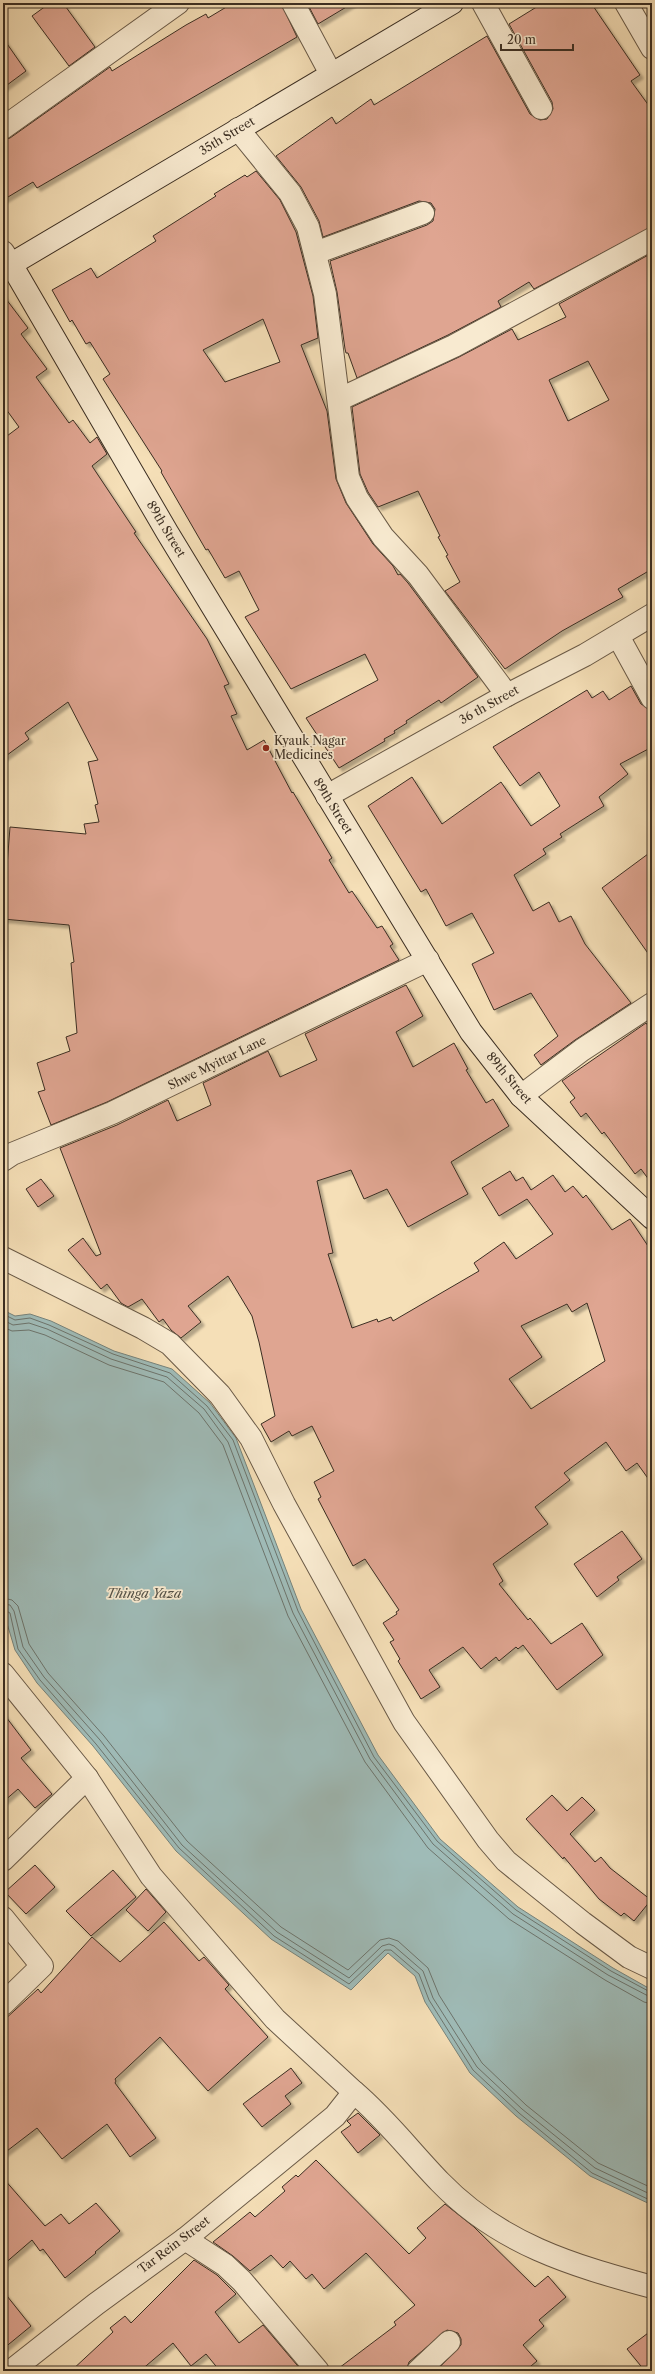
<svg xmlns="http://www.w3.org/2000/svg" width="655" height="2374" font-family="'Libre Caslon Text',serif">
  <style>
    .water { fill: #9fbbb7; stroke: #77837b }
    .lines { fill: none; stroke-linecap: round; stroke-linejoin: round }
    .shore { stroke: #6d746c; stroke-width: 1 }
    .building { fill: #dfa591; stroke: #3b2e22; fill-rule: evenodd; filter: url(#shadow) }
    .minor-casing { stroke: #6a5a47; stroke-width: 24 }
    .secondary-casing { stroke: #3b2e22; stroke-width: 24 }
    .minor { stroke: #f8ead0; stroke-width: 22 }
    .secondary { stroke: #f8ead0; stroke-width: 22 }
    .poi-dot { fill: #8f2418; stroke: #f8ead0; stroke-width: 1.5 }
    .labels { text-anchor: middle; stroke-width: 3.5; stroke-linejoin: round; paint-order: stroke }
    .street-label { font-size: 12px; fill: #3b2e22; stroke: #f8ead0 }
    .poi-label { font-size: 12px; fill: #3b2e22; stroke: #f8ead0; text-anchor: start }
    .water-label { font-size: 13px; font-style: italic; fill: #545147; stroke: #f8ead0 }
  </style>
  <defs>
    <filter id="shadow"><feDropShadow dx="3.5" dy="3.5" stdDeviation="1" flood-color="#0004"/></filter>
  </defs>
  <rect width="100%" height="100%" fill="#f5dfb7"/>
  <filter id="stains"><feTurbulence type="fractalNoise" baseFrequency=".005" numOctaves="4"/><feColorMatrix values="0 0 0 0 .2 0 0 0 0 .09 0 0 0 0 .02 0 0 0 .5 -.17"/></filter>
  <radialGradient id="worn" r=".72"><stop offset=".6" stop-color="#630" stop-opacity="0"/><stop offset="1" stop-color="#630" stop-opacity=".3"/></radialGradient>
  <path class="water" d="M3 1310 15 1316 30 1314 51 1321 114 1351 172 1369 210 1403 236 1438 301 1609 378 1755 440 1839 518 1907 613 1968 652 1990V2205L590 2176 516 2116 470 2073 425 2002 415 1976 388 1953 351 1990 271 1939 176 1851 93 1746 37 1683 15 1650 3 1610Z"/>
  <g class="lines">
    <g class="shore">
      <path d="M3 1314 15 1320 30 1318 49 1325 113 1354 170 1373 207 1406 233 1440 298 1611 374 1757 437 1841 516 1910 611 1971 652 1993"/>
      <path d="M3 1320 13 1325 29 1323 47 1329 111 1359 167 1377 204 1409 228 1442 293 1613 370 1759 433 1844 513 1914 608 1975 652 1998"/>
      <path d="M3 1327 12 1331 29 1330 45 1335 109 1365 164 1382 199 1413 223 1445 288 1616 365 1762 428 1848 509 1919 605 1980 644 2002 652 2004"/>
      <path d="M3 1598 12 1600 18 1606 29 1644 48 1673 104 1736 187 1841 281 1927 348 1970 380 1940 389 1938 398 1941 428 1968 439 1995 482 2063 526 2105 598 2163 652 2188"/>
      <path d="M3 1604 10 1605 14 1611 23 1647 44 1677 100 1740 182 1845 277 1932 349 1978 382 1946 389 1944 394 1946 423 1971 433 1998 477 2067 522 2109 595 2168 652 2195"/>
      <path d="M3 1609 10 1613 18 1649 40 1680 96 1744 179 1848 274 1936 349 1984 385 1950H391L419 1974 429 2000 473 2070 519 2113 592 2173 652 2201"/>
    </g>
  </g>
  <g class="building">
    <path d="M50 3H63L95 47 69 66 32 16Z"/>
    <path d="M233 3H281L297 37 37 188 33 182 3 200V140L10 138 110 67 112 71 186 25 206 14 208 18Z"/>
    <path d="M307 3H353L318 24Z"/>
    <path d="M543 3H591L640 75 631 81 652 110V227L534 289 529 282 498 301 501 307 448 335 357 378 348 353H346L345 349 337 292 330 261 427 225 433 221 435 209 431 203 419 201 323 237 319 221 301 187 276 156 332 117 336 124 371 99 374 105 487 36 530 114 540 120 547 119 553 109 552 102 509 24Z"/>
    <path d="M3 38 26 71 3 88Z"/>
    <path d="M256 171 280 200 296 232 313 296 318 338 301 345 327 411 336 479 346 503 373 544 393 566 398 575 400 574 408 583 478 677 441 703 439 700 406 721 407 723 394 731 395 733 384 739 385 741 339 768 306 718 378 680 365 654 291 689 245 617 259 610 239 571 225 578 208 549 206 550 161 472 162 471 103 379 110 374 90 342 86 344 72 320 70 322 52 290 91 268 97 278 156 241 153 236 216 196 214 194 245 175 247 177ZM263 319 280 362 225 382 203 350Z"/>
    <path d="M652 253V569L618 589 623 597 562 631 505 669 445 591 460 582 446 556 448 555 438 537 440 536 418 491 378 507 368 492 360 474 352 407 459 357 512 329 518 340 566 317 559 304ZM588 361 609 400 568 421 549 380Z"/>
    <path d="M3 295 28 328 21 334 47 369 36 377 69 423 73 420 90 443 97 437 107 454 92 466 136 532 134 533 207 639 229 684 224 686 237 714 231 716 247 750 264 740 292 793 293 792 332 858 329 860 349 893 352 891 377 928 382 926 393 944 390 946 399 960 107 1102 51 1125 38 1092 45 1090 37 1063 70 1051 66 1037 77 1033 71 963 74 962 69 925 3 919 10 827 86 834 84 824 99 822 95 805 98 804 88 762 98 760 68 702 25 733 29 739 3 758V439L19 427 3 405Z"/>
    <path d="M631 686 641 704 652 710V747L620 764 628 774 599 797 604 806 560 834 562 837 543 849 546 854 514 875 533 911 549 902 559 922 571 916 585 944 631 1003 575 1040 541 1065 534 1055 558 1036 531 993 494 1010 472 964 494 953 472 913 446 926 426 889 421 892 368 806 412 777 442 824 501 782 531 826 560 806 539 772 520 786 493 747 587 690 592 698 603 691 609 700Z"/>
    <path d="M652 851V959L602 888Z"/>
    <path d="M406 985 423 1016 396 1032 413 1067 454 1043 468 1069 466 1070 486 1103 493 1099 509 1126 451 1162 468 1194 408 1227 387 1189 364 1199 351 1170 317 1181 333 1253 328 1254 352 1328 377 1319 378 1322 391 1317 393 1321 479 1271 474 1263 504 1242 516 1259 553 1234 527 1199 499 1216 482 1188 510 1171 516 1181 523 1177 531 1190 553 1175 565 1192 573 1186 583 1198 586 1195 612 1230 630 1219 652 1252V1484L637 1463 626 1471 606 1442 564 1473 570 1480 535 1507 548 1524 493 1564 503 1581 499 1584 528 1620 530 1618 551 1644 582 1623 603 1655 557 1690 523 1645 518 1649 516 1647 499 1661 496 1657 481 1669 463 1647 429 1670 440 1687 421 1699 398 1661 400 1659 390 1642 394 1640 383 1623 397 1614 396 1612 399 1610 365 1559 353 1566 318 1499 321 1497 314 1482 334 1471 312 1426 292 1436 289 1431 271 1442 261 1424 275 1416 259 1342 252 1316 228 1276 188 1306 201 1322 181 1338 171 1330 163 1319 159 1322 142 1299 128 1307 121 1303 107 1284 101 1289 68 1250 83 1238 96 1256 101 1254 60 1148 117 1125 168 1100 177 1121 211 1105 203 1083 268 1051 280 1077 317 1060 305 1034ZM587 1303 605 1361 531 1409 509 1379 542 1357 521 1326 567 1304 572 1312Z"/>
    <path d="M646 1023 652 1031V1184L641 1169 635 1174 604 1132 602 1134 586 1113 581 1117 570 1102 575 1098 562 1081Z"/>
    <path d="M41 1179 54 1196 38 1207 26 1189Z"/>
    <path d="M622 1531 642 1559 617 1577 619 1580 597 1597 574 1564Z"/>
    <path d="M3 1713 31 1750 21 1758 52 1794 35 1808 18 1789 3 1802Z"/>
    <path d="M552 1795 567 1811 582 1797 595 1810 570 1834 595 1862 601 1857 610 1868 651 1900 634 1921 624 1913 621 1916 599 1899 564 1857 563 1859 526 1819Z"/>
    <path d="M35 1865 55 1887 26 1914 5 1892Z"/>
    <path d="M113 1870 136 1897 91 1936 66 1911Z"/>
    <path d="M146 1889 166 1912 148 1931 126 1910Z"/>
    <path d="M164 1922 199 1961 204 1957 229 1985 225 1989 268 2037 208 2091 160 2037 115 2079 116 2081 115 2083 156 2138 130 2157 107 2124 62 2159 37 2128 3 2154V2021L38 1989 41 1993 92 1937 120 1962Z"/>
    <path d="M291 2068 302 2083 285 2096 291 2104 262 2127 243 2104Z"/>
    <path d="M358 2113 380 2135 358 2153 341 2132 351 2125 347 2121Z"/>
    <path d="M316 2160 409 2254 426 2238 417 2228 445 2204 474 2227 535 2287 548 2276 566 2297 539 2320 544 2326 523 2345 537 2361 525 2371H436L461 2345V2339L458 2333 447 2330 409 2362 406 2371H335L396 2325 394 2322 415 2305 366 2253 324 2289 312 2274 306 2279 290 2261 283 2268 271 2255 250 2271 233 2256 213 2242 250 2212 255 2217 285 2191 282 2187 296 2175 298 2177Z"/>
    <path d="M3 2178 45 2226 61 2214 69 2224 96 2203 120 2231 95 2252 96 2253 65 2278 43 2249 40 2251 32 2240 3 2265Z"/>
    <path d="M194 2260 217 2275 236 2294 215 2312 239 2343 263 2325 302 2371H220L206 2354 191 2366 173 2343 140 2371H71L113 2332 110 2328 125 2316 131 2323Z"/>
    <path d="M3 2291 31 2326 3 2349Z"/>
    <path d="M652 2330V2371H645L627 2349Z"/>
  </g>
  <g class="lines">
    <g class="minor-casing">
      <g id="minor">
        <path d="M293 3 331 74"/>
        <path d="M483 3 541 108"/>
        <path d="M626 3 652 48"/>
        <path d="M3 128 178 3"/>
        <path d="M238 129 290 193 308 227 325 294 348 477 357 498 383 537 418 575 507 695"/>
        <path d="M3 252 11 264"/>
        <path d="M315 253 423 213"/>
        <path d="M340 399 454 346 652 239"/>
        <path d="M618 636 652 698"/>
        <path d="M327 796 507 695 585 655 652 615"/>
        <path d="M521 1096 582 1050 652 1004"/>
        <path d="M3 1160 12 1154 112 1113 428 960"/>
        <path d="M3 1258 143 1328 170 1344 220 1395 251 1438 284 1504 404 1722 488 1840 506 1861 583 1923 629 1957 652 1968"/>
        <path d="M3 1674 87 1778 151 1876 275 2019 354 2092"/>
        <path d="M3 1860 87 1778"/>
        <path d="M3 1918 42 1966 3 2004"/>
        <path d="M185 2239 225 2265 242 2281 318 2371"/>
        <path d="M11 2371 96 2304 185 2239 335 2116 354 2092C386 2119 411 2152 440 2182 500 2244 571 2265 652 2287"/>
        <path d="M418 2371 449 2342"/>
      </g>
    </g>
    <g class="secondary-casing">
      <g id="secondary">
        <path d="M11 264 167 532 471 1032 521 1096 652 1218"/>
        <path d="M3 269 452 3"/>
      </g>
    </g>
    <use href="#minor" class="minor"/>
    <use href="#secondary" class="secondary"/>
  </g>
  <circle class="poi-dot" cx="266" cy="748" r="4"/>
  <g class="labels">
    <g class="street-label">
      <text transform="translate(227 136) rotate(-31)" y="4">35th Street</text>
      <text transform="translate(166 529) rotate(59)" y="4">89th Street</text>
      <text transform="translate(489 705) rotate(-29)" y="4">36 th Street</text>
      <text transform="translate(333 806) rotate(58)" y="4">89th Street</text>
      <text transform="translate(217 1063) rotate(-26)" y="4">Shwe Myittar Lane</text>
      <text transform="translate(509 1078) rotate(50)" y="4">89th Street</text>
      <text transform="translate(174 2245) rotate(-37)" y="4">Tar Rein Street</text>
    </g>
    <g class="poi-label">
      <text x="274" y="745">Kyauk Nagar<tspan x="274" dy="14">Medicines</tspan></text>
    </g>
    <g class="water-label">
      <text x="144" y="1598">Thinga Yaza</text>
    </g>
  </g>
  <rect width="655" height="2374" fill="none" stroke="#f5dfb7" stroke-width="16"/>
  <rect x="4" y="4" width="647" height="2366" fill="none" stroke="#3b2e22" stroke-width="2"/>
  <rect x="8" y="8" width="639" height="2358" fill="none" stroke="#3b2e22"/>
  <path d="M501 44v6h72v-6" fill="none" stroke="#3b2e22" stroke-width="2"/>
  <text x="507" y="44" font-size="12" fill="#3b2e22" stroke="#f8ead0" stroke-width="3" paint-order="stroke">20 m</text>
  <rect width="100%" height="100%" filter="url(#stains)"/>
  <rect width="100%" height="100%" fill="url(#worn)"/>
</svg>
